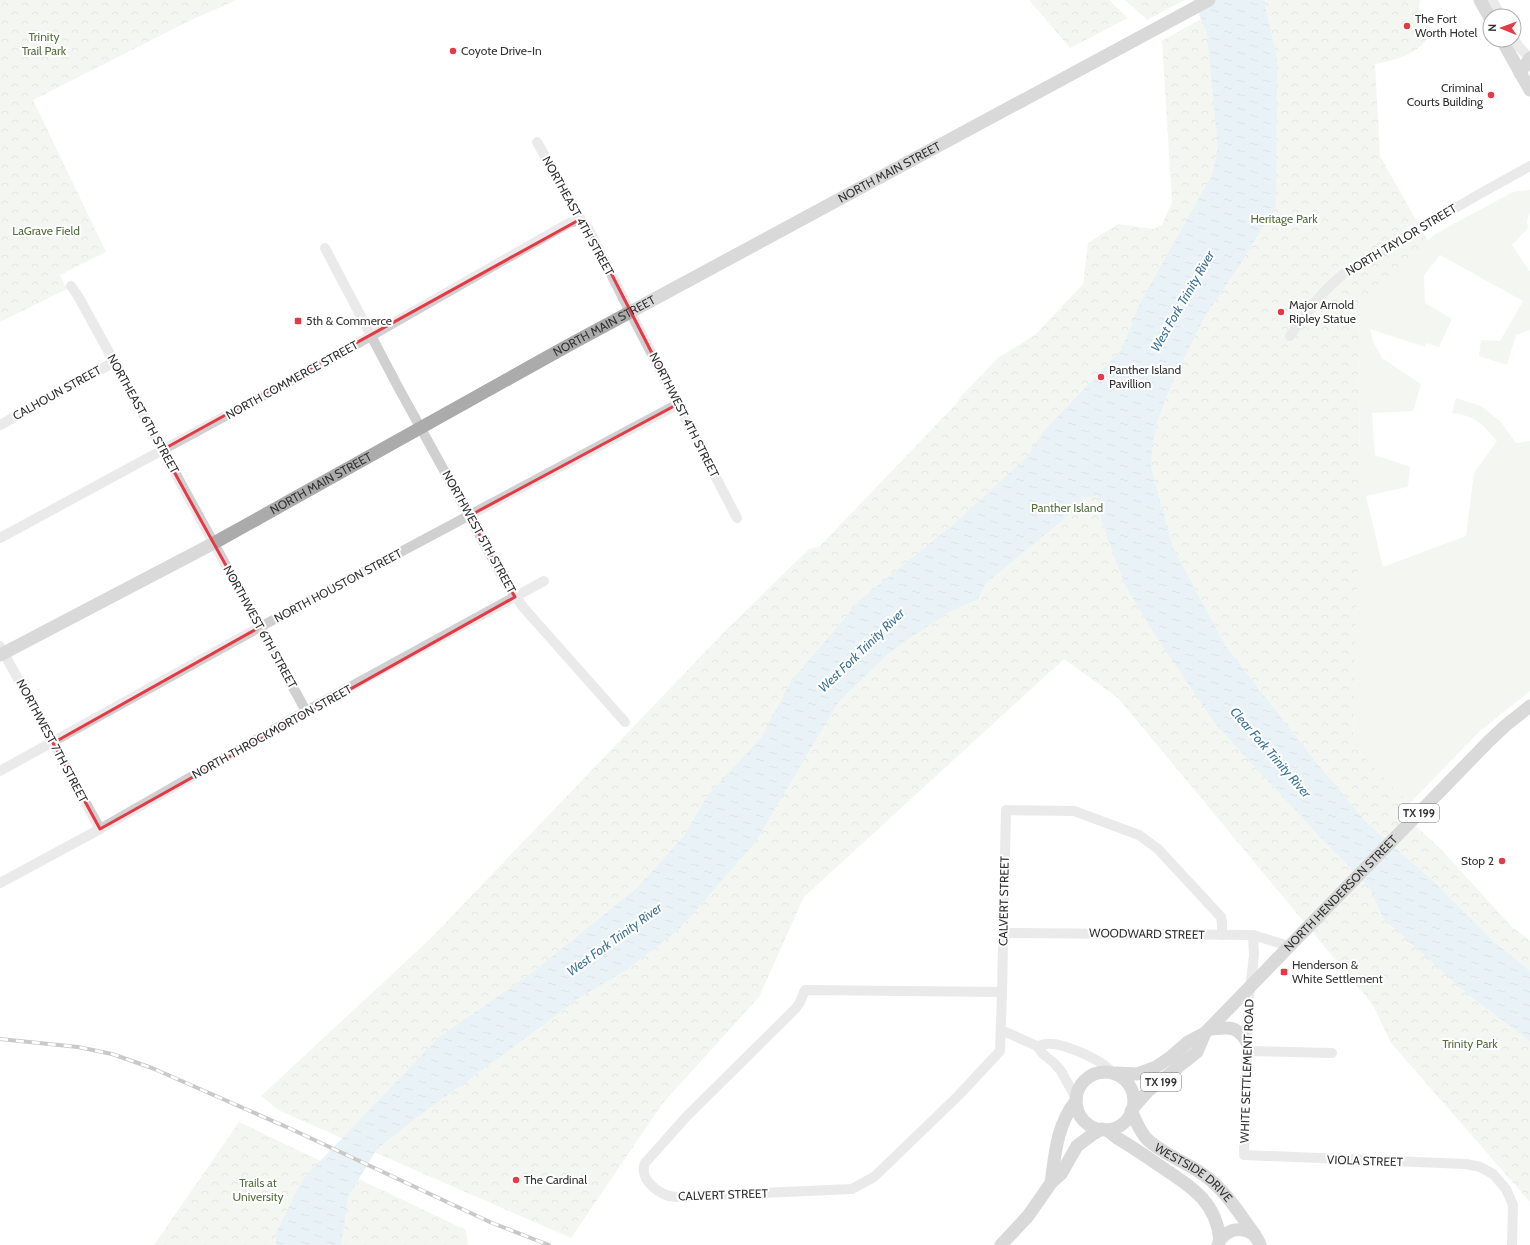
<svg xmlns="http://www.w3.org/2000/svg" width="1530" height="1245" font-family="Cabin,sans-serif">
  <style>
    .grass { fill: #e6ecdf }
    .park { fill: url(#park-crowns) }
    .water { fill: url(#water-ripples) }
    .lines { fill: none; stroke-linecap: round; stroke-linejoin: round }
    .minor { stroke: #d0d0d0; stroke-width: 10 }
    .major { stroke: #ababab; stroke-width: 13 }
    .rail-casing { stroke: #888; stroke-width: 4 }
    .rail { stroke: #fff; stroke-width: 2.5; stroke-dasharray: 8; stroke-linecap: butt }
    .marked { fill: none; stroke: #e63946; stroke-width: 3; stroke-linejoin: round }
    .poi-dot { fill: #e63946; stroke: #fff; stroke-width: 1.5 }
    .labels { text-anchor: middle; stroke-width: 4; stroke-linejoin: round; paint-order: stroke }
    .shield { fill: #fff; stroke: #707070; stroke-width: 1 }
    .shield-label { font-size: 11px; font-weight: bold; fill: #333 }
    .poi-label { font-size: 12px; fill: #333; stroke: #fff; text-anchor: start }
    .park-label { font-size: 12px; fill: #56703f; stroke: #fff }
    .street-label { font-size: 12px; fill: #333; stroke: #fff }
    .water-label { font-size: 13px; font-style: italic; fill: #3f7597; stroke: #fff }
  </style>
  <defs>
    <pattern id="park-crowns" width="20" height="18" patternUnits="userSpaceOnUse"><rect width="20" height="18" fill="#e6ecdf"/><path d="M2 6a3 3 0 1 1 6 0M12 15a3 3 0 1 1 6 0" fill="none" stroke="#c6cbc0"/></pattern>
    <pattern id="water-ripples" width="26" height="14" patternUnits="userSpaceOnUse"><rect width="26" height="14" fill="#cfe2ee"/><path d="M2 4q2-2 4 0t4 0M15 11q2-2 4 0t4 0" fill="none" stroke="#b2c2cd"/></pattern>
  </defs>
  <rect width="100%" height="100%" fill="#fff"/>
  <path class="grass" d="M1526 190H1530V211L1527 221 1528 228 1512 245 1530 272V330L1516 335 1507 365 1479 356 1481 340 1500 341 1523 301 1440 255 1424 275 1425 303 1452 319 1439 347 1426 343 1425 347 1370 329 1373 341 1382 358 1421 384 1413 411 1372 413 1375 455 1410 467 1408 487 1366 496 1383 567 1466 536 1474 473 1497 441C1482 424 1477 416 1452 413L1456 398 1481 406 1501 422 1516 443 1530 441V691L1479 732 1410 803 1353 746 1358 468 1360 451 1358 341 1359 305 1435 234 1513 192Z"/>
  <g class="park">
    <path d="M0 0H237L191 20 33 100 106 252 60 275 67 289 0 322Z"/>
    <path d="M1029 0H1109L1128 18 1070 48Z"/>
    <path d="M1125 0H1185L1147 20Z"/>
    <path d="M1234 0H1420L1419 7 1432 31C1422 53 1398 60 1375 64L1380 156 1428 241 1409 266 1370 295 1359 306 1358 341 1360 458 1353 746 1410 803 1402 814 1440 848 1511 926 1530 941V1202L1391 1043 1373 1005 1118 698 1064 659 804 897 759 997 663 1103 571 1238 280 1111 261 1096 429 940 726 630 809 549 819 547 956 404 962 395 999 357 1035 335 1083 284 1088 243 1118 224 1154 229 1162 225 1172 202 1162 41Z"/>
    <path d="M239 1122 466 1230 468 1245H154Z"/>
  </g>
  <path class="water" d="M1193 0H1263L1264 2 1277 59 1276 205 1241 263 1204 318 1174 379 1158 419 1152 446 1151 468 1173 548 1226 647 1315 761 1367 823 1433 881 1494 942 1530 971V1041L1469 995 1383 918 1370 888 1323 840 1217 726 1153 632 1125 585 1102 523 1097 496 1082 498 1076 509 985 584 978 599 949 612 904 642 886 656 839 701 754 844 678 930 629 968 579 998 463 1084 429 1108 377 1149 348 1197 341 1245H276V1233L303 1179 439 1037 532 973 638 887 683 837 708 795 761 738 792 680 861 599 954 524 1028 456 1044 431 1122 349 1140 303 1212 175 1218 148 1207 33Z"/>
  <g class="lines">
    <g class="minor">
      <path d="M1492 0 1501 16"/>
      <path d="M1514 39 1519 47 1530 58"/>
      <path d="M537 142 583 223 588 228 630 312 737 518"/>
      <path d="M325 248 397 385 506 583 523 607 625 722"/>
      <path d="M71 286 78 296 306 711"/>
      <path d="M1290 336C1307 311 1322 291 1346 272L1476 196 1530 166"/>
      <path d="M0 425 114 362"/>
      <path d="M0 538 325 362 569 223 577 221 583 223"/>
      <path d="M0 646 100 829"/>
      <path d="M0 771 260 627 678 404"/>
      <path d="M0 883 100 829 306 711 544 581"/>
      <path d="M1004 933 1253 935 1289 946"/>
      <path d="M1253 935 1254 955 1248 1006 1244 1155 1466 1164 1480 1167 1493 1174 1506 1189 1513 1205 1512 1245"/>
      <path d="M805 990 1002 992 1000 1051 958 1096 874 1177 852 1189 675 1197C660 1196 638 1179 645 1163L686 1117 796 1008 800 1002Z"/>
      <path d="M1002 992 1006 810 1074 811 1139 835 1158 849 1221 917 1222 923V935"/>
      <path d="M1001 1030 1037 1046 1043 1054 1054 1063 1061 1071 1076 1098"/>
      <path d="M1037 1046C1040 1046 1043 1044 1046 1044 1061 1042 1104 1060 1112 1073"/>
      <path d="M1247 1051 1332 1053"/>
    </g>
    <g class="major">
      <path d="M1480 0 1490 18"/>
      <path d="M1502 40 1530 90"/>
      <path d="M1520 73 1530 58"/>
      <path id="s1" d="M0 655 214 543 569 345 1209 0"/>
      <path d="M1209 1029C1228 1028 1236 1024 1247 1042"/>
      <circle cx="1105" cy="1101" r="29"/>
      <path id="s2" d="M1116 1073 1137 1074 1156 1067 1172 1056 1188 1042 1205 1033 1489 741 1505 726 1530 706"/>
      <path d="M1133 1108 1148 1091 1197 1052 1205 1033"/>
      <path id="s3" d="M1131 1111C1136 1120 1139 1130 1146 1138 1161 1154 1190 1163 1208 1178 1228 1194 1240 1215 1255 1235"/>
      <path d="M1107 1130 1117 1138C1133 1147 1148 1158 1163 1168 1193 1188 1216 1202 1220 1240"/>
      <path d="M1051 1183C1055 1154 1057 1124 1076 1101"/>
      <path d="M1001 1245 1028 1216 1051 1183 1061 1174 1077 1146 1093 1134 1102 1129"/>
      <path d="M1218 1245C1224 1225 1254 1224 1260 1245"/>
    </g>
    <g class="rail-casing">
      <path id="rail" d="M0 1039 78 1047 112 1054 152 1068 291 1129 492 1223 549 1245"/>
    </g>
    <use href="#rail" class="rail"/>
  </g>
  <path d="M0 0H1530V1245H0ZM577 221 588 228 678 404 469 516 515 597 100 829 53 743 260 627 162 450Z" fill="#fff" fill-opacity=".55" fill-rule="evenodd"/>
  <path class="marked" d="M577 221 588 228 678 404 469 516 515 597 100 829 53 743 260 627 162 450Z"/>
  <g class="poi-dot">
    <circle cx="1407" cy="26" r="4"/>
    <circle cx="453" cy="51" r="4"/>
    <circle cx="1491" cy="95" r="4"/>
    <circle cx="1281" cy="312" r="4"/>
    <rect x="294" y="317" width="8" height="8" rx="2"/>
    <circle cx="1101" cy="377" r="4"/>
    <circle cx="1502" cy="861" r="4"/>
    <rect x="1280" y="968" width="8" height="8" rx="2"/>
    <circle cx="516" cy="1180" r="4"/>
  </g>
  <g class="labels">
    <g class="shield">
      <rect x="1399" y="804" width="40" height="18" rx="3"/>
      <rect x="1141" y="1073" width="40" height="18" rx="3"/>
    </g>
    <g class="shield-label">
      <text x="1419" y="817">TX 199</text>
      <text x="1161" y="1086">TX 199</text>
    </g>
    <g class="poi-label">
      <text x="1415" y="23">The Fort<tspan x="1415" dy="14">Worth Hotel</tspan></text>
      <text x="461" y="55">Coyote Drive-In</text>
      <text x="1483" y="92" text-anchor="end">Criminal<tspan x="1483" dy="14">Courts Building</tspan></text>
      <text x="1289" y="309">Major Arnold<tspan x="1289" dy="14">Ripley Statue</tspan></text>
      <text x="306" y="325">5th &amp; Commerce</text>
      <text x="1109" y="374">Panther Island<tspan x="1109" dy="14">Pavillion</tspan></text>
      <text x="1494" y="865" text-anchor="end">Stop 2</text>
      <text x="1292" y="969">Henderson &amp;<tspan x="1292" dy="14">White Settlement</tspan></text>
      <text x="524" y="1184">The Cardinal</text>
    </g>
    <g class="park-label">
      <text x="44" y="41">Trinity<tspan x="44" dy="14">Trail Park</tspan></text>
      <text x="1284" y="223">Heritage Park</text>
      <text x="46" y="235">LaGrave Field</text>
      <text x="1067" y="512">Panther Island</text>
      <text x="1470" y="1048">Trinity Park</text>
      <text x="258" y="1187">Trails at<tspan x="258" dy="14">University</tspan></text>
    </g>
    <g class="street-label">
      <text dy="4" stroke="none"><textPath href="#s1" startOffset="1012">NORTH MAIN STREET</textPath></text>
      <text transform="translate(578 216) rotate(61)" y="4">NORTHEAST 4TH STREET</text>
      <text transform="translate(1401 240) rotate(-31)" y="4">NORTH TAYLOR STREET</text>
      <text dy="4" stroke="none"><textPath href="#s1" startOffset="688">NORTH MAIN STREET</textPath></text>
      <text transform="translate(292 380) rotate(-29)" y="4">NORTH COMMERCE STREET</text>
      <text transform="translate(57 393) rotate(-29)" y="4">CALHOUN STREET</text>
      <text transform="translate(143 414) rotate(61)" y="4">NORTHEAST 6TH STREET</text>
      <text transform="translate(684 415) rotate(63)" y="4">NORTHWEST 4TH STREET</text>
      <text dy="4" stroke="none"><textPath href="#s1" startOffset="364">NORTH MAIN STREET</textPath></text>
      <text transform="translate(479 532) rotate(61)" y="4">NORTHWEST 5TH STREET</text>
      <text transform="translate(338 586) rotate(-28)" y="4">NORTH HOUSTON STREET</text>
      <text transform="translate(260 627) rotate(61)" y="4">NORTHWEST 6TH STREET</text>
      <text transform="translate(272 732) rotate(-29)" y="4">NORTH THROCKMORTON STREET</text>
      <text transform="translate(52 741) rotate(62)" y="4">NORTHWEST 7TH STREET</text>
      <text dy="4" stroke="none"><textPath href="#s2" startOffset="296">NORTH HENDERSON STREET</textPath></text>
      <text transform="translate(1004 901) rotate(-89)" y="4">CALVERT STREET</text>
      <text transform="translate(1147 934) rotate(1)" y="4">WOODWARD STREET</text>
      <text transform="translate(1247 1071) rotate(-88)" y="4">WHITE SETTLEMENT ROAD</text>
      <text transform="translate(1365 1161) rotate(2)" y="4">VIOLA STREET</text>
      <text dy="4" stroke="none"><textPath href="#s3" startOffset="90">WESTSIDE DRIVE</textPath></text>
      <text transform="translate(723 1195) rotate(-2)" y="4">CALVERT STREET</text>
    </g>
    <g class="water-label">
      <text transform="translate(1182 301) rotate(-60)" y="5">West Fork Trinity River</text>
      <text transform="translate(861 650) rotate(-44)" y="5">West Fork Trinity River</text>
      <text transform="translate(1271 752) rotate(49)" y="5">Clear Fork Trinity River</text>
      <text transform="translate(614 939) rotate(-36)" y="5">West Fork Trinity River</text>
    </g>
  </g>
  <g transform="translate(1502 28) rotate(271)"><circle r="19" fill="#ffffff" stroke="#adadad"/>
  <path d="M0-3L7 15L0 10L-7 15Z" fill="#e63946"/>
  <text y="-6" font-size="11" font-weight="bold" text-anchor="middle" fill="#333333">N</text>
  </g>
</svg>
